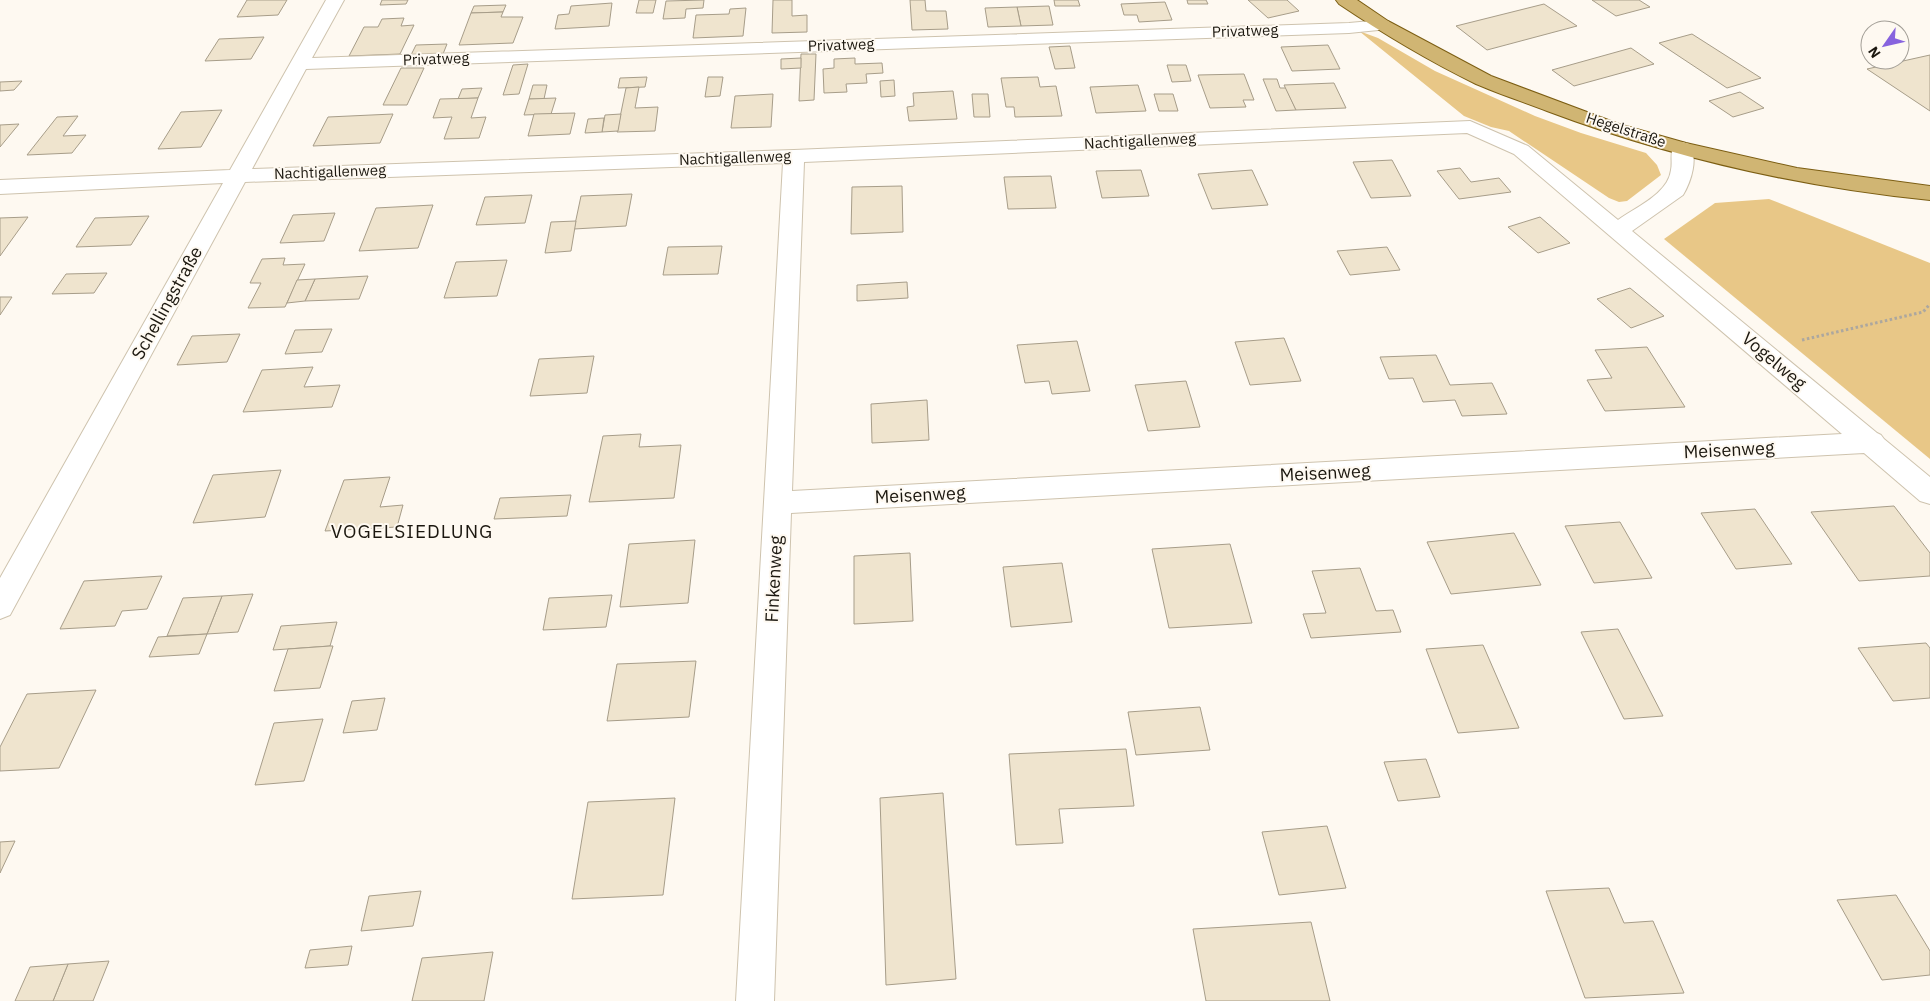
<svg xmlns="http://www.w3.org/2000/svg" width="1930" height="1001" font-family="'IBM Plex Sans',sans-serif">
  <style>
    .green { fill: #e8c787 }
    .building { fill: #efe4ce; stroke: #a79d89 }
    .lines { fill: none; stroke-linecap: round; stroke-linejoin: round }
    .minor-casing { stroke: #cec3ae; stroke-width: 2 }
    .major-casing { stroke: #7c5e13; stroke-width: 2 }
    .path { stroke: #aca79f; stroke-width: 3; stroke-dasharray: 2.5 2.5; stroke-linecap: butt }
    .minor { fill: #fff; fill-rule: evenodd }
    .major { fill: #d0b573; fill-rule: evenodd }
    .labels { text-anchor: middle; stroke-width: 4; stroke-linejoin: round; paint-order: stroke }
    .far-street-label { font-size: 15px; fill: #1b170f; stroke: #fef9f1 }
    .street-label { font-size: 18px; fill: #1b170f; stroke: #fef9f1 }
    .neighbourhood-label { font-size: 19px; letter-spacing: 1px; fill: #1b170f; stroke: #fef9f1 }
  </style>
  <rect width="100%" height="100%" fill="#fef9f1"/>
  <g class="green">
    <path d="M1359 31 1378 38 1435 71 1535 116 1581 133 1646 153 1657 165 1661 175 1627 201 1619 202 1609 198 1509 131 1491 127 1464 116Z"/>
    <path d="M1769 199 1930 263V459L1664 239 1715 203Z"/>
  </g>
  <g class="building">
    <path d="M247 0H287L278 15 237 17Z"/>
    <path d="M382 0H408L406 4 380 5Z"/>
    <path d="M639 0H656L653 13H636Z"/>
    <path d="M704 0 703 8 686 9 685 18 663 19 666 1Z"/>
    <path d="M773 0H792V16L807 15V32L772 33Z"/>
    <path d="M910 0H925L926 11H946L948 29 912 30Z"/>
    <path d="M1054 0H1078L1080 6H1055Z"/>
    <path d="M1187 0H1206L1208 4H1188Z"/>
    <path d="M1248 0H1287L1299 11 1268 18Z"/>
    <path d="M1592 0H1639L1650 7 1616 16Z"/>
    <path d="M1165 2 1172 20 1139 22 1137 15H1124L1121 4Z"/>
    <path d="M612 3 609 26 555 29 558 15 569 14 571 6Z"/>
    <path d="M1544 4 1577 26 1487 50 1456 26Z"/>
    <path d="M506 5 503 12 471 13 474 6Z"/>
    <path d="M1049 6 1053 25 1021 26 1017 7Z"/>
    <path d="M1017 7 1021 26 988 27 985 8Z"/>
    <path d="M746 8 743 36 693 38 696 15 729 14 730 9Z"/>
    <path d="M503 12 501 17H523L513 43 459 45 471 13Z"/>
    <path d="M404 18 401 26 414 25 400 54 349 56 364 27H378L382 19Z"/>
    <path d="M1692 34 1761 78 1727 88 1659 43Z"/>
    <path d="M264 37 251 59 205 61 219 39Z"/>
    <path d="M447 44 443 54 411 55 416 45Z"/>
    <path d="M1328 45 1340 69 1292 71 1281 47Z"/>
    <path d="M1070 46 1075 68 1055 69 1049 47Z"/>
    <path d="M1631 48 1654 64 1574 86 1552 70Z"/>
    <path d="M801 54H816L814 100 799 101Z"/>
    <path d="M1930 55V111L1867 69Z"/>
    <path d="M801 58V68L781 69V59Z"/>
    <path d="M855 58V64L882 63 883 73 866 74 867 83 846 84 847 92 824 93 823 69 834 68V59Z"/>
    <path d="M528 64 519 94 503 95 513 65Z"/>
    <path d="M1167 65H1186L1191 81 1172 82Z"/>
    <path d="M401 68H424L407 105H383Z"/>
    <path d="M1244 74 1254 100H1243L1246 107 1210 108 1198 75Z"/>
    <path d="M647 77 645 87 618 88 620 78Z"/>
    <path d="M708 77H723L720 96 705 97Z"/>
    <path d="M1038 77 1040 87 1056 86 1062 116 1015 117 1014 107H1006L1001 78Z"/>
    <path d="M1263 79H1277L1280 88H1286L1296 110 1276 111Z"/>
    <path d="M894 80 895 96 881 97 880 81Z"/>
    <path d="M22 81 14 90 0 91V82Z"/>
    <path d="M1334 83 1346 108 1296 110 1284 85Z"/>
    <path d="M533 85H547L544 99H529Z"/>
    <path d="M1138 85 1146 111 1096 113 1090 87Z"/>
    <path d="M639 87 635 108 658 107 655 131 617 132 626 88Z"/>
    <path d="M482 88 478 98 458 99 462 89Z"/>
    <path d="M953 91 957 119 909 121 907 107 914 106 913 93Z"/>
    <path d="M1740 92 1764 108 1733 117 1709 101Z"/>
    <path d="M773 94 771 127 731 128 735 96Z"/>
    <path d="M972 94H988L990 117H974Z"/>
    <path d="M1154 94H1173L1178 111H1159Z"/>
    <path d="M478 98 471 118 486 117 479 138 444 139 452 117 433 118 440 99Z"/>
    <path d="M556 98 551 114 524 115 529 99Z"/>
    <path d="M222 110 201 147 158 149 181 112Z"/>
    <path d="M575 113 570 134 528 136 534 114Z"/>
    <path d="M393 114 380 143 313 146 328 117Z"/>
    <path d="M621 114 618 131 602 132 605 115Z"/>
    <path d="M78 116 63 136 86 135 72 153 27 155 57 117Z"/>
    <path d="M604 118 602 132 585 133 588 119Z"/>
    <path d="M19 124 0 147V125Z"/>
    <path d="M1392 160 1411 196 1371 198 1353 162Z"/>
    <path d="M1460 168 1471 182 1499 178 1511 192 1459 199 1437 171Z"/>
    <path d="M1141 170 1149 196 1102 198 1096 171Z"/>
    <path d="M1252 170 1268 205 1212 209 1198 174Z"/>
    <path d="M1051 176 1056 208 1008 209 1004 177Z"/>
    <path d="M902 186 903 232 851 234 852 187Z"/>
    <path d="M632 194 626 226 574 229 581 196Z"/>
    <path d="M532 195 525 223 476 225 485 197Z"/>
    <path d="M433 205 418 248 359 251 376 208Z"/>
    <path d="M335 213 324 241 280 243 293 215Z"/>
    <path d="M149 216 131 245 76 247 95 218Z"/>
    <path d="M28 217 0 256V218Z"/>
    <path d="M1540 217 1570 243 1538 253 1508 227Z"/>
    <path d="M576 221 571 251 545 253 551 222Z"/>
    <path d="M722 246 718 274 663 275 668 247Z"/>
    <path d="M1387 247 1400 270 1350 275 1337 251Z"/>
    <path d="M285 258 283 265 305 264 285 307 248 308 261 283H250L262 259Z"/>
    <path d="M507 260 497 296 444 298 456 262Z"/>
    <path d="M107 273 94 293 52 294 66 274Z"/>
    <path d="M368 276 359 299 305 301 315 279Z"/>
    <path d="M315 279 305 301 287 303 297 280Z"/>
    <path d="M907 282 908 298 857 301V285Z"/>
    <path d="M1630 288 1664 316 1631 328 1597 299Z"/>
    <path d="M0 297H12L0 315Z"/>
    <path d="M332 329 322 352 285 354 295 330Z"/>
    <path d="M240 334 227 362 177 365 192 336Z"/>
    <path d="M1284 338 1301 381 1250 385 1235 342Z"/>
    <path d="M1077 341 1090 391 1052 394 1049 381 1025 383 1017 345Z"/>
    <path d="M1647 347 1685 407 1605 411 1587 380 1612 378 1595 350Z"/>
    <path d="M1436 355 1450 385 1492 383 1507 414 1462 416 1455 400 1423 402 1413 378 1389 379 1380 357Z"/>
    <path d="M594 356 587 393 530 396 539 359Z"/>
    <path d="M313 367 304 387 340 385 332 407 243 412 262 370Z"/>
    <path d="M1186 381 1200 427 1148 431 1135 385Z"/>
    <path d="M927 400 929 440 872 443 871 404Z"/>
    <path d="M641 434 639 447 681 445 674 498 589 502 603 436Z"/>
    <path d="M281 470 265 517 193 523 213 475Z"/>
    <path d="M390 477 380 507 403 505 397 527 325 531 344 480Z"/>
    <path d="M571 495 567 516 494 519 500 498Z"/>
    <path d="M1894 506 1930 553V576L1859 581 1811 512Z"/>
    <path d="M1755 509 1792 564 1736 569 1701 513Z"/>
    <path d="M1620 522 1652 578 1594 583 1565 526Z"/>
    <path d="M1514 533 1541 585 1451 594 1427 542Z"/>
    <path d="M695 540 688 603 620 607 629 544Z"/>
    <path d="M1230 544 1252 623 1169 628 1152 549Z"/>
    <path d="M910 553 913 621 854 624V556Z"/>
    <path d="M1062 563 1072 622 1011 627 1003 567Z"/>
    <path d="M1360 568 1376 611 1393 610 1401 632 1311 638 1303 614 1326 613 1312 571Z"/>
    <path d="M162 576 147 609 122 611 115 626 60 629 84 581Z"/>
    <path d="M253 594 238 632 207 634 222 596Z"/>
    <path d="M612 595 606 627 543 630 549 598Z"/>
    <path d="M222 596 207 634 167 636 183 598Z"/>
    <path d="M337 622 330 646 273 650 281 626Z"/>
    <path d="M1618 629 1663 716 1624 719 1581 632Z"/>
    <path d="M207 634 199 654 149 657 158 637Z"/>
    <path d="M1926 643 1930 648V698L1893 701 1858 648Z"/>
    <path d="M1483 645 1519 728 1458 733 1426 649Z"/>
    <path d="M330 646H333L320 688 274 691 288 649Z"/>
    <path d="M696 661 689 717 607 721 617 664Z"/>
    <path d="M96 690 59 768 0 771V747L27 694Z"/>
    <path d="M385 698 377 730 343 733 352 701Z"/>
    <path d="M1200 707 1210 750 1136 755 1128 712Z"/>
    <path d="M323 719 304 781 255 785 274 723Z"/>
    <path d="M1126 749 1134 806 1059 809 1063 843 1016 845 1009 754Z"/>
    <path d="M1426 759 1440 797 1398 801 1384 762Z"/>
    <path d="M943 793 956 979 886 985 880 798Z"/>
    <path d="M675 798 663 895 572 899 588 802Z"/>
    <path d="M1327 826 1346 888 1279 895 1262 832Z"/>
    <path d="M15 841 0 873V842Z"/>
    <path d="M1609 888 1624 923 1653 921 1684 993 1585 998 1546 891Z"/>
    <path d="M421 891 413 926 361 931 369 896Z"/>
    <path d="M1896 895 1930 951V975L1882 980 1837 900Z"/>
    <path d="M1311 922 1330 1001H1206L1193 929Z"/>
    <path d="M352 946 348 965 305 968 310 950Z"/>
    <path d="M493 952 484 1001H412L422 958Z"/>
    <path d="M109 961 93 1001H53L68 964Z"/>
    <path d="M68 964 53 1001H15L30 967Z"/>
  </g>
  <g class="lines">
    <g class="minor-casing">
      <path id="minor" d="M326 0H344L312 58 1349 23 1382 20 1388 21 1391 25 1388 29 1349 33 306 69 252 169 794 150 1470 121 1528 146 1618 220C1636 207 1668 194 1671 170 1673 161 1669 152 1675 144L1682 142 1689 144C1699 157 1691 182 1683 195L1632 231 1877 433 1881 435 1884 439 1930 477V504L1920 501 1864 453 791 513 774 1001H736L783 163 245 182 10 615 0 619V578L223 183 0 194V180L230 170ZM1467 133 1514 154 1842 434 792 491 804 162Z"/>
    </g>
    <g class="major-casing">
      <path id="major" d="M1336 0H1357L1388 21 1491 76 1619 124 1686 143 1797 168 1930 186V200C1800 187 1669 157 1547 111 1524 102 1499 94 1476 84 1429 61 1382 33 1339 4Z"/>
    </g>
    <path class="path" d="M1802 340 1923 312 1930 304"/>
    <use href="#minor" class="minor"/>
    <use href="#major" class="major"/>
  </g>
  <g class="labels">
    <g class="far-street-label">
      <text transform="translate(1245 31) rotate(-2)" y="5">Privatweg</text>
      <text transform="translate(841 45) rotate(-2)" y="5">Privatweg</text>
      <text transform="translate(436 59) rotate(-2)" y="5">Privatweg</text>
      <text transform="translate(1626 130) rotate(18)" y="5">Hegelstraße</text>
      <text transform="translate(1140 141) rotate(-3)" y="5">Nachtigallenweg</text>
      <text transform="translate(735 158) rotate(-2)" y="5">Nachtigallenweg</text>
      <text transform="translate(330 172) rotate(-2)" y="5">Nachtigallenweg</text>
    </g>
    <g class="street-label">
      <text transform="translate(167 303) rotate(-61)" y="6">Schellingstraße</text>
      <text transform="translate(1774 361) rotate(40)" y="6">Vogelweg</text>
      <text transform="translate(1729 450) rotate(-3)" y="6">Meisenweg</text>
      <text transform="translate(1325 473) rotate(-3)" y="6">Meisenweg</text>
      <text transform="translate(920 495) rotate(-3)" y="6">Meisenweg</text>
      <text transform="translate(774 579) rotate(-87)" y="6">Finkenweg</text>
    </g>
    <g class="neighbourhood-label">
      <text x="412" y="538">VOGELSIEDLUNG</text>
    </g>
  </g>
  <g transform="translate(1885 45) rotate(236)"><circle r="24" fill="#fef9f1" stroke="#a39f97"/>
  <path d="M0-4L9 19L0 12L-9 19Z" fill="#8763de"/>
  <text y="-8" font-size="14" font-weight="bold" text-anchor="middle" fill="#1b170f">N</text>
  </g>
</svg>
